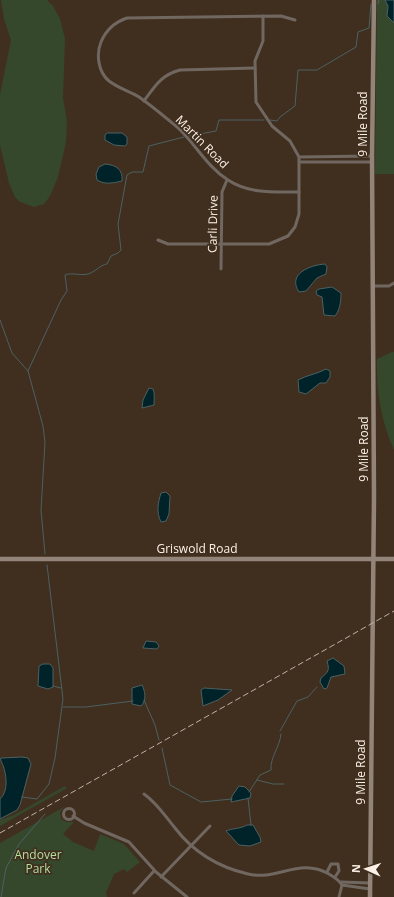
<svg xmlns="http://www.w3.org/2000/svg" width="394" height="897" font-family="'Open Sans',sans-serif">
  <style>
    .green { fill: #35482c }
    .water { fill: #002329; stroke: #4c6162 }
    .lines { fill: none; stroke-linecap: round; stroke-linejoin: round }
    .stream { stroke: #4c6162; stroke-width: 1 }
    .street { stroke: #706760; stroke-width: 3 }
    .secondary { stroke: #928478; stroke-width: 4.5 }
    .rail { stroke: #beb2a6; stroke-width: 1; stroke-dasharray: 6 3; stroke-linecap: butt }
    .labels { text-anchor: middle; stroke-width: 3.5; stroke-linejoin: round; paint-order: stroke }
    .street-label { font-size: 12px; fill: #fcf1e7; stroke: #402f1f }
    .park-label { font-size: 12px; fill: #b2de9e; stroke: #402f1f }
  </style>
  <rect width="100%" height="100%" fill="#402f1f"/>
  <g class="green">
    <path d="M1 0H47L53 6 60 19 65 39 63 98 67 121 66 142 58 177 50 196 44 204 34 207 20 202 15 197 9 183 0 145V95L11 40 4 19Z"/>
    <path d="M377 0H394V174H375Z"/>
    <path d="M392 352H394V450C381 421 376 390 377 359Z"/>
    <path d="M65 786 67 788 0 826V820L14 815Z"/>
    <path d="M64 807 60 812 61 819 66 822H74L63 834 73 842 94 851 100 834 124 844 140 862 127 872 124 869 114 874 106 893 107 897H0V843Z"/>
  </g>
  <g class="water">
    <path d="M385 0H394V23L387 16 388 6Z"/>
    <path d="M107 133H122L127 137V144L125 146 114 145 105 140V135Z"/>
    <path d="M105 164C116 165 123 169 122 181 113 183 105 185 97 180L96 174 99 167Z"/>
    <path d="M325 264 327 267 326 274 317 278 306 291 299 292C287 274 310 265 325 264Z"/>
    <path d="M332 287 341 293C341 301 340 310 335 316L324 315 322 297 317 295 316 291 319 289Z"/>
    <path d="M326 369 330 371V377L326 383H320L306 394 299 392 298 380C307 375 317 374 326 369Z"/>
    <path d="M149 388 153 389C155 393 154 400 154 405L142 408 143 400Z"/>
    <path d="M166 492 170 496 169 514 166 521 161 522C156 512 158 503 161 493Z"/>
    <path d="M146 641 156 642 159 646 157 649 143 648Z"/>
    <path d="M333 658 344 666 345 674 331 677 327 688 324 689 320 682 321 678C328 672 330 671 327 661Z"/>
    <path d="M43 664H50L53 668V687L48 689 38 686 39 666Z"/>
    <path d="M142 685C145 691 147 700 141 706L132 704V688Z"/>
    <path d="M204 688 232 690 218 700 203 706 201 690Z"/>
    <path d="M22 757 28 758 31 764 20 805 17 810 0 819V799C10 790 6 769 0 759L2 758Z"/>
    <path d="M239 786 245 787 251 793 250 798 231 802 232 796Z"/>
    <path d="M247 825H253L260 837 261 842 250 846 239 845 226 831C233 828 240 829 247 825Z"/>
  </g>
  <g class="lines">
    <g class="stream">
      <path d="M378 4 379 0"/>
      <path d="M270 120 277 121 280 117 295 106 298 70H317L356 47 358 32 369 28 371 4"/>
      <path d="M189 136 216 131 219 120H264"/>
      <path d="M0 320 12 353 28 371 43 426 45 442 41 510 45 554"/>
      <path d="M28 371 61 300 67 291 65 275C72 272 80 276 88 274 95 272 100 265 107 264L111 256 118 253 121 250 118 224 127 175 132 172H143L149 146 184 137"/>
      <path d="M53 686 61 688"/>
      <path d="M144 700 155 725 159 740"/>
      <path d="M63 707H86L133 701"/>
      <path d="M280 731 297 701 308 697 317 687"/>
      <path d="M162 748 170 785 201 802 232 799"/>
      <path d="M257 780 273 784H284"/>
      <path d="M249 792 260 775 271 770C270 757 280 747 281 734"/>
      <path d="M22 797 37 799 49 784 55 758 63 699 47 565"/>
      <path d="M248 798 251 825"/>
      <path d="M1 897 6 868 19 844 45 814"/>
    </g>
    <g class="street">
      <path d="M295 20 281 16 127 18C115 22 106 30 101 42 96 54 98 72 109 81 118 88 129 91 139 97 152 106 165 117 177 127 195 143 207 167 228 180 249 194 274 192 299 192"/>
      <path d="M144 101C155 86 161 75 180 70L255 68"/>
      <path d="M299 157 372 156"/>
      <path d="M299 162H372"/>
      <path d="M158 240 168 244H269L288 236 295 227 299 214V157L290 141 272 126 256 102 255 61 263 41V16"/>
      <path d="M221 269 222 192 227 180"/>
      <path d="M373 286H389L394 283"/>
      <path d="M144 794C157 803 165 816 175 828 194 853 218 867 248 874 278 881 299 857 329 874 334 877 339 880 342 885L370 889"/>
      <circle cx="69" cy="814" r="5.5"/>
      <path d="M73 816 84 823 129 842 156 872 187 897"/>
      <path d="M327 872 331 864H338L339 871 335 877"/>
      <path d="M161 877 210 826"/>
      <path d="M341 882 370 883"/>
      <path d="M134 893 154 871"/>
      <path d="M339 897 342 885"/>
    </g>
    <g class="secondary">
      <path d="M0 559H394"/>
      <path d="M370 897 374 497 372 156 374 0"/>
    </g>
    <path class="rail" d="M0 833 394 611"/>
  </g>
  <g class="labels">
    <g class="street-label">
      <text transform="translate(363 124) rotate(-90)" y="4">9 Mile Road</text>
      <text transform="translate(202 142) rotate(45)" y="4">Martin Road</text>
      <text transform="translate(213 224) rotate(-89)" y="4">Carli Drive</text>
      <text transform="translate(364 449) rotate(-90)" y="4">9 Mile Road</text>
      <text x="197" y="553">Griswold Road</text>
      <text transform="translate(361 772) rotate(-90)" y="4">9 Mile Road</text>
    </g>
    <g class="park-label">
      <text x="38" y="859">Andover<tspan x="38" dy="14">Park</tspan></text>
    </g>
  </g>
  <g transform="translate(366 869) rotate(273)" stroke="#402f1f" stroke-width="3" paint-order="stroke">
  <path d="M0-3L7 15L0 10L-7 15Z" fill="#fcf1e7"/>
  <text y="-6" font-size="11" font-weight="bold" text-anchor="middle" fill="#fcf1e7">N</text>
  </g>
</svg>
